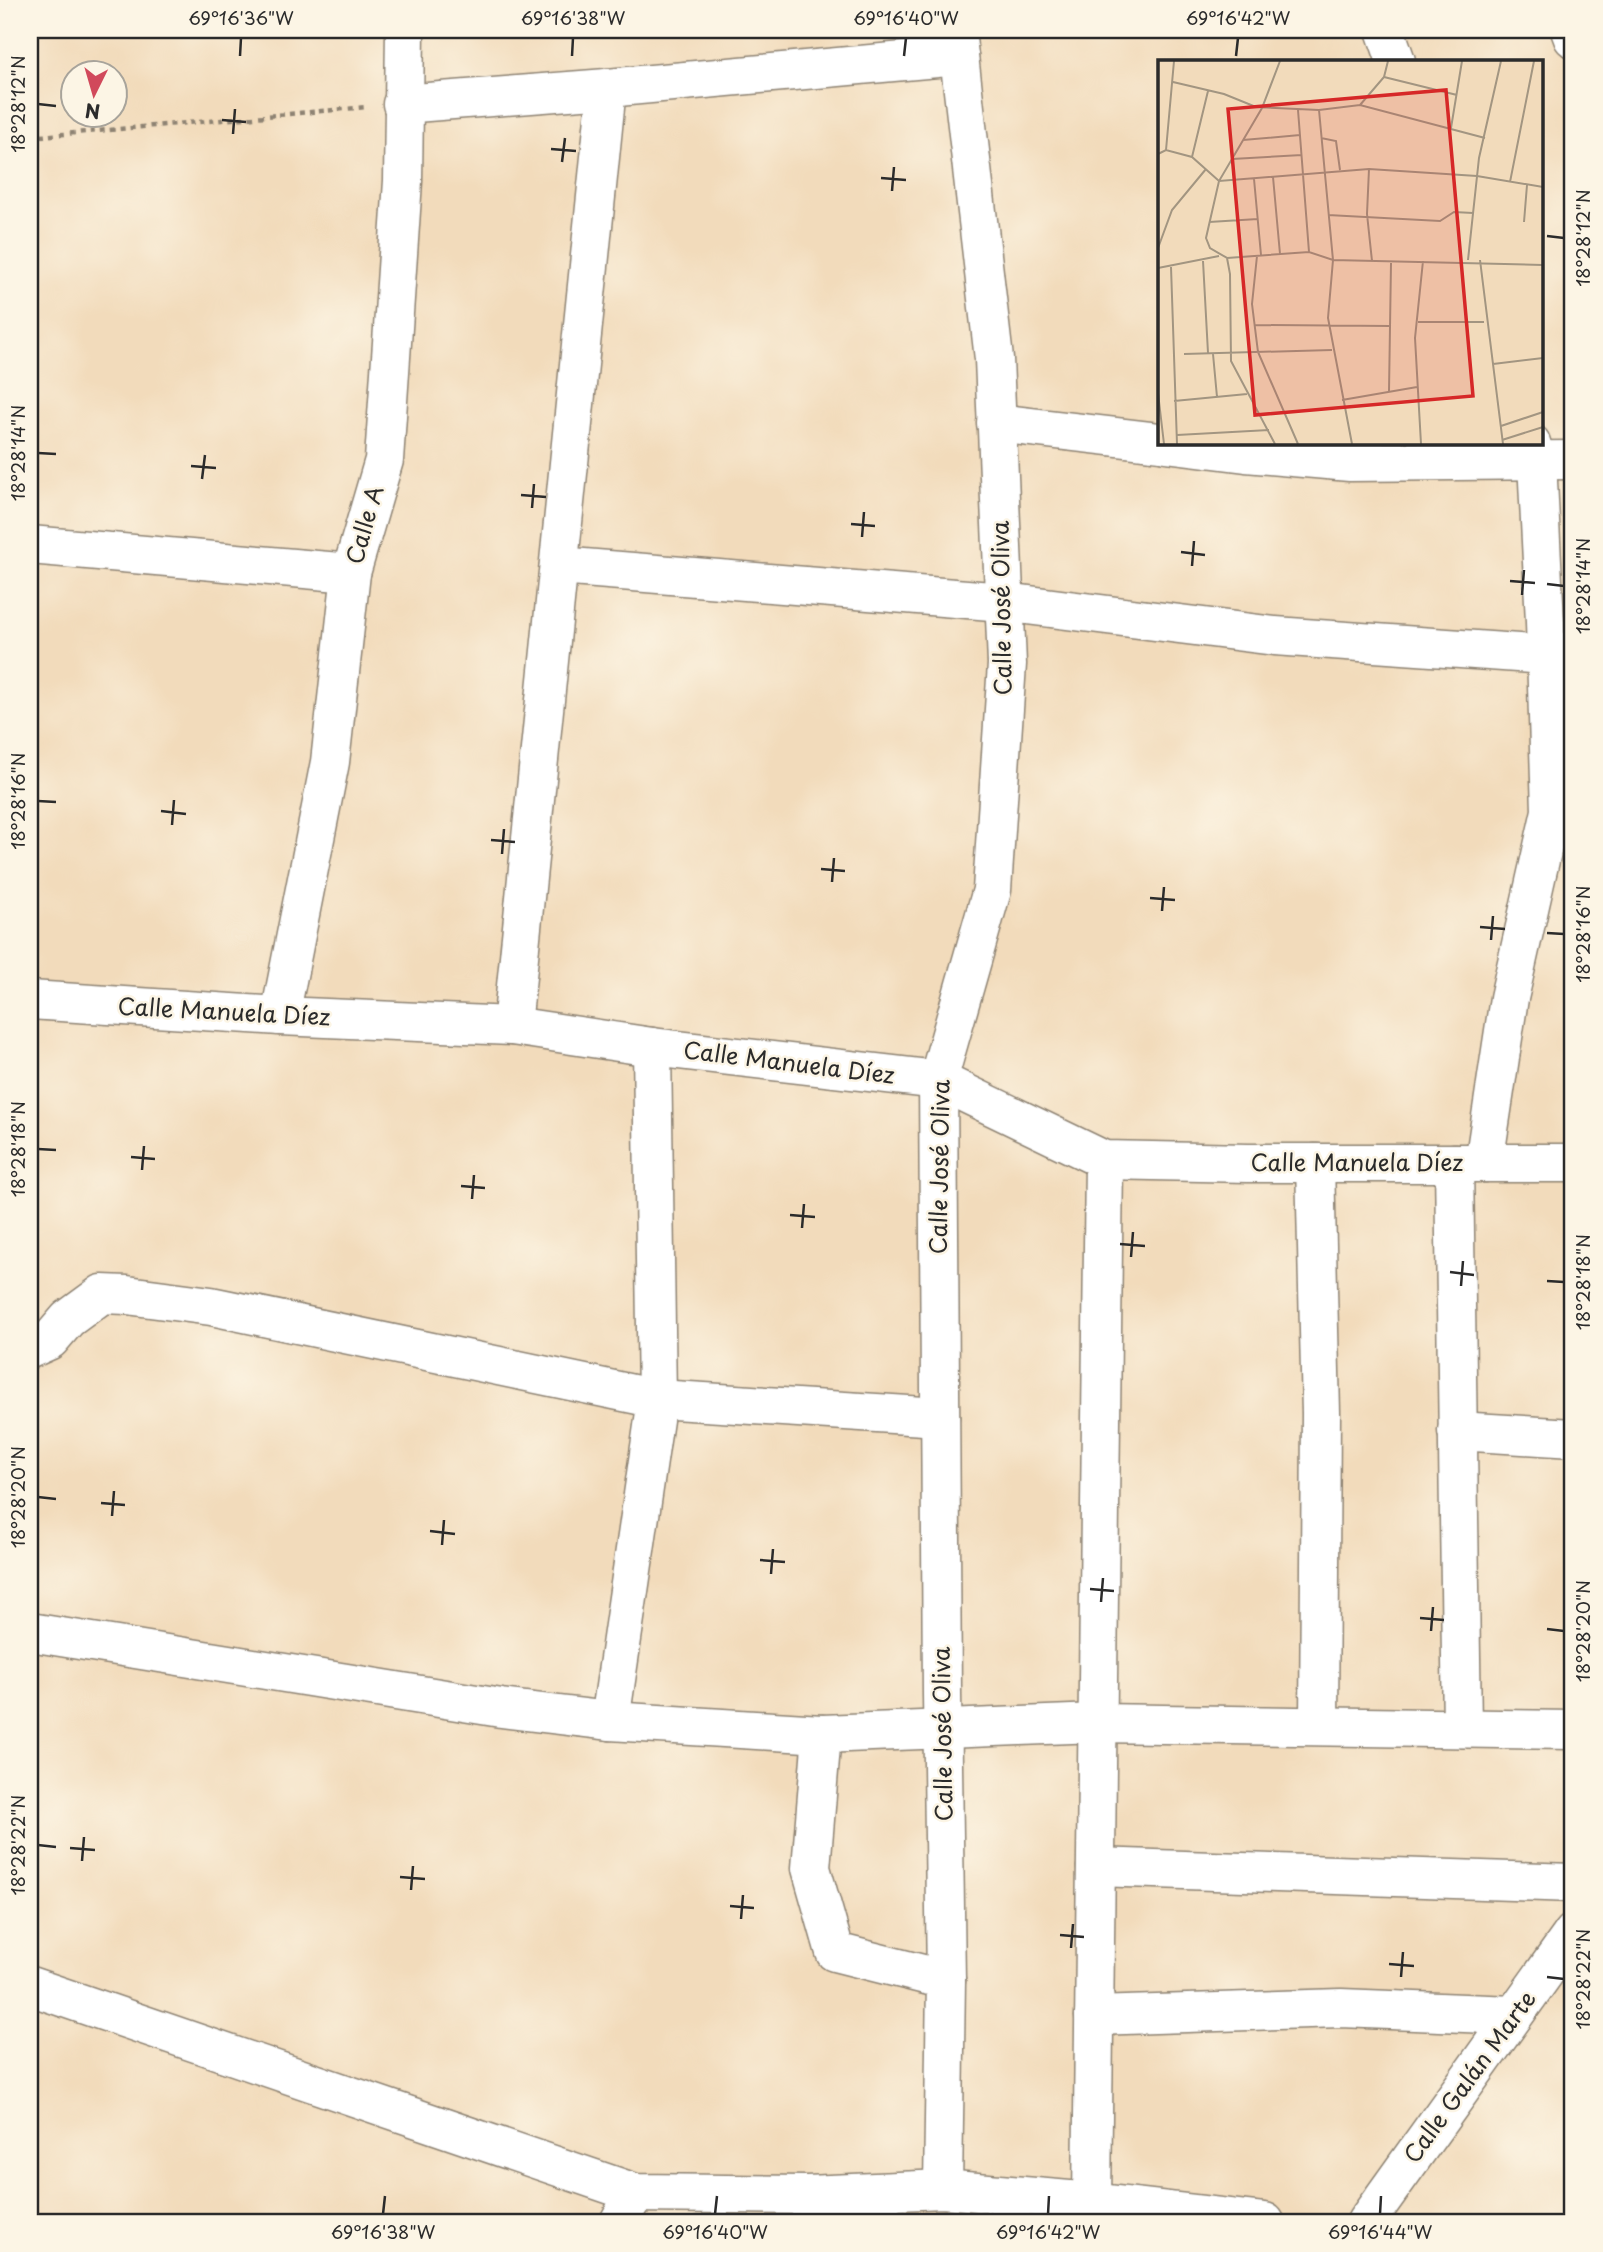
<svg xmlns="http://www.w3.org/2000/svg" width="1603" height="2252" font-family="'Playpen Sans',sans-serif">
  <style>
    .lines { fill: none; stroke-linecap: round; stroke-linejoin: round }
    .street-casing { stroke: #8e8373; stroke-width: 41 }
    .path { stroke: #8e8373; stroke-width: 4.5; stroke-dasharray: 5 5; stroke-linecap: butt }
    .street { stroke: #fff; stroke-width: 38 }
    .ticks { fill: none; stroke: #2b2b2b; stroke-width: 2.5 }
    .labels { text-anchor: middle; stroke-width: 5; stroke-linejoin: round; paint-order: stroke }
    .street-label { font-size: 23px; fill: #2b2b2b; stroke: #fcf5e5 }
    .inset-road { fill: none; stroke: #a29581; stroke-width: 2 }
    .view { fill: #d62828; fill-opacity: 0.15; stroke: #d62828; stroke-width: 3.5 }
    .inset-edge { fill: none; stroke: #2b2b2b; stroke-width: 3.5 }
    .neatline { fill: none; stroke: #2b2b2b; stroke-width: 2.5 }
    .ticks-label { font-size: 18px; text-anchor: middle; fill: #2b2b2b }
  </style>
  <rect width="100%" height="100%" fill="#fcf5e5"/>
  <filter id="ink" filterUnits="userSpaceOnUse"><feTurbulence type="fractalNoise" baseFrequency=".0143" numOctaves="2"/><feDisplacementMap in="SourceGraphic" scale="14" xChannelSelector="R" yChannelSelector="G"/><feConvolveMatrix kernelMatrix="1 2 1 2 8 2 1 2 1" color-interpolation-filters="sRGB"/></filter>
  <filter id="wash" filterUnits="userSpaceOnUse"><feTurbulence type="fractalNoise" baseFrequency=".00686" numOctaves="4" result="noise"/><feDisplacementMap in="SourceGraphic" scale="28" xChannelSelector="R" yChannelSelector="G"/><feGaussianBlur stdDeviation="1.57" result="paint"/><feColorMatrix in="noise" values="0 0 0 0 0 0 0 0 0 0 0 0 0 0 0 0 0 1.4 0 .05"/><feComposite in="paint" operator="in"/></filter>
  <g filter="url(#wash)">
    <rect width="100%" height="100%" fill="#f2dbbb"/>
  </g>
  <g filter="url(#ink)">
    <g class="lines">
      <g class="street-casing">
        <g id="street">
          <path d="M1385 30 1396 61"/>
          <path d="M1570 30 1573 38"/>
          <path d="M402 104 607 88 959 56"/>
          <path d="M996 423 1160 442"/>
          <path d="M1166 443 1246 453 1350 462 1573 460"/>
          <path d="M30 545 351 573"/>
          <path d="M559 566 1004 602 1275 636 1546 655"/>
          <path d="M30 1000 280 1016 512 1026 652 1047 938 1080 1104 1160 1248 1163H1573"/>
          <path d="M280 1016 330 762 351 573 384 460 403 181 405 30"/>
          <path d="M512 1026 607 88"/>
          <path d="M1315 1163 1321 1413 1319 1725"/>
          <path d="M1454 1163 1462 1728"/>
          <path d="M1484 1163 1509 998 1551 811 1545 622 1537 461 1531 443"/>
          <path d="M30 1349 50 1340 68 1319 102 1294 127 1295 211 1306 657 1399 940 1417"/>
          <path d="M1457 1431 1573 1438"/>
          <path d="M30 1632 501 1708 610 1721 822 1734 1097 1723 1573 1730"/>
          <path d="M610 1721 657 1399 652 1047"/>
          <path d="M822 1734 811 1868 835 1952 946 1980"/>
          <path d="M1096 1867 1573 1883"/>
          <path d="M30 1986 635 2193 807 2195 943 2189 1092 2202 1265 2222"/>
          <path d="M1094 2016 1341 2008 1514 2015"/>
          <path d="M943 2189 946 1980 942 1694 938 1080 992 890 1007 664 994 359 956 30"/>
          <path d="M1092 2202 1104 1160"/>
          <path d="M619 2222 635 2193"/>
          <path d="M1366 2222 1573 1933"/>
        </g>
      </g>
      <path class="path" d="M30 137 367 107"/>
      <use href="#street" class="street"/>
    </g>
  </g>
  <path class="ticks" d="M240 56 241 38M572 56 573 38M904 56 906 38M1236 56 1238 38M38 104 56 106M222 120 246 122M233 134 235 109M551 149 576 151M562 162 565 138M881 178 906 180M892 191 894 167M1547 236 1564 238M38 453 56 454M191 466 216 468M202 479 205 455M521 495 546 497M532 508 534 484M851 524 875 526M862 537 864 512M1181 552 1205 555M1192 566 1194 541M1510 581 1535 583M1547 584 1564 586M1522 595 1524 570M38 801 56 802M161 811 186 814M172 825 174 800M491 840 515 842M502 854 504 829M821 869 845 871M832 882 834 858M1150 898 1175 900M1162 911 1164 887M1480 927 1505 929M1547 933 1564 934M1491 940 1493 916M38 1149 56 1150M131 1157 155 1159M142 1170 144 1146M461 1186 485 1188M472 1199 474 1175M790 1215 815 1217M802 1228 804 1204M1120 1244 1145 1246M1131 1257 1133 1232M1450 1272 1474 1275M1547 1281 1564 1282M1461 1286 1463 1261M38 1497 56 1499M101 1503 125 1505M112 1516 114 1491M430 1531 455 1534M442 1545 444 1520M760 1560 785 1562M771 1574 773 1549M1090 1589 1114 1591M1101 1602 1103 1578M1420 1618 1444 1620M1547 1629 1564 1631M1431 1631 1433 1607M38 1845 56 1847M70 1848 95 1850M82 1861 84 1837M400 1877 425 1879M411 1890 413 1866M730 1906 754 1908M741 1919 743 1895M1060 1935 1084 1937M1071 1948 1073 1924M1389 1964 1414 1966M1401 1977 1403 1952M1547 1977 1564 1979M383 2214 385 2196M715 2214 717 2196M1048 2214 1049 2196M1380 2214 1381 2196"/>
  <g class="labels">
    <g class="street-label">
      <text transform="translate(365 525) rotate(-74)" y="8">Calle A</text>
      <text transform="translate(1002 608) rotate(-91)" y="8">Calle José Oliva</text>
      <text transform="translate(224 1012) rotate(3)" y="8">Calle Manuela Díez</text>
      <text transform="translate(789 1063) rotate(7)" y="8">Calle Manuela Díez</text>
      <text x="1357" y="1171">Calle Manuela Díez</text>
      <text transform="translate(940 1167) rotate(-89)" y="8">Calle José Oliva</text>
      <text transform="translate(943 1734) rotate(-91)" y="8">Calle José Oliva</text>
      <text transform="translate(1470 2077) rotate(-54)" y="8">Calle Galán Marte</text>
    </g>
  </g>
  <g transform="translate(1158 60)">
    <rect width="385" height="385" fill="#f2dbbb"/>
    <path class="inset-road" d="M226 17 299 35M15 22 66 34 98 47 161 50 202 45 327 78M202 45 226 17 230 1M140 50 151 192M161 50 175 200 170 258 194 384M293 68 304 1M163 78 178 81 182 110M85 80 142 75M8 90 16 1M0 94 8 90 34 97 61 121 211 109 319 116 385 127M34 97 50 31M74 99 144 95M211 109 209 154 214 201M115 117 122 194M96 119 103 195M352 122 376 1M170 155 282 161 296 152 315 153M80 159 83 197M51 162 100 159M366 162 369 125M0 188 14 150 48 109M99 196 94 244 100 292 140 384M69 198 151 192 175 200 385 205M310 200 321 98 343 1M322 200 345 384M45 201 50 293M13 207 19 384M0 208 61 196M260 262H326M97 265 232 266M26 294 174 290M55 294 59 337M335 304 385 298M231 331 233 203M0 333 6 384M184 340 259 327M16 341 89 334M343 366 385 352M19 375 111 370M344 380 385 367M117 384 73 301 72 214 69 198 52 188 48 178 61 121 104 48 122 1M263 384 257 278 265 201"/>
    <path class="view" d="M288 30 315 336 97 355 70 49Z"/>
    <rect width="385" height="385" class="inset-edge"/>
  </g>
  <rect width="1603" height="2252" fill="none" stroke="#fcf5e5" stroke-width="77"/>
  <g transform="translate(94 94) rotate(185)"><circle r="33" fill="#fcf5e5" stroke="#a8a49b" stroke-width="2"/>
  <path d="M0-5L12 26L0 18L-12 26Z" fill="#d1495b"/>
  <text y="-10" font-size="19" font-weight="bold" text-anchor="middle" fill="#2b2b2b">N</text>
  </g>
  <rect x="38" y="38" width="1526" height="2176" class="neatline"/>
  <g class="ticks-label">
    <text x="241" y="25">69°16'36"W</text>
    <text x="573" y="25">69°16'38"W</text>
    <text x="906" y="25">69°16'40"W</text>
    <text x="1238" y="25">69°16'42"W</text>
    <text transform="translate(19 104) rotate(-90)" y="6">18°28'12"N</text>
    <text transform="translate(1584 238) rotate(-90)" y="6">18°28'12"N</text>
    <text transform="translate(19 453) rotate(-90)" y="6">18°28'14"N</text>
    <text transform="translate(1584 586) rotate(-90)" y="6">18°28'14"N</text>
    <text transform="translate(19 801) rotate(-90)" y="6">18°28'16"N</text>
    <text transform="translate(1584 934) rotate(-90)" y="6">18°28'16"N</text>
    <text transform="translate(19 1149) rotate(-90)" y="6">18°28'18"N</text>
    <text transform="translate(1584 1282) rotate(-90)" y="6">18°28'18"N</text>
    <text transform="translate(19 1497) rotate(-90)" y="6">18°28'20"N</text>
    <text transform="translate(1584 1631) rotate(-90)" y="6">18°28'20"N</text>
    <text transform="translate(19 1845) rotate(-90)" y="6">18°28'22"N</text>
    <text transform="translate(1584 1979) rotate(-90)" y="6">18°28'22"N</text>
    <text x="383" y="2239">69°16'38"W</text>
    <text x="715" y="2239">69°16'40"W</text>
    <text x="1048" y="2239">69°16'42"W</text>
    <text x="1380" y="2239">69°16'44"W</text>
  </g>
</svg>
